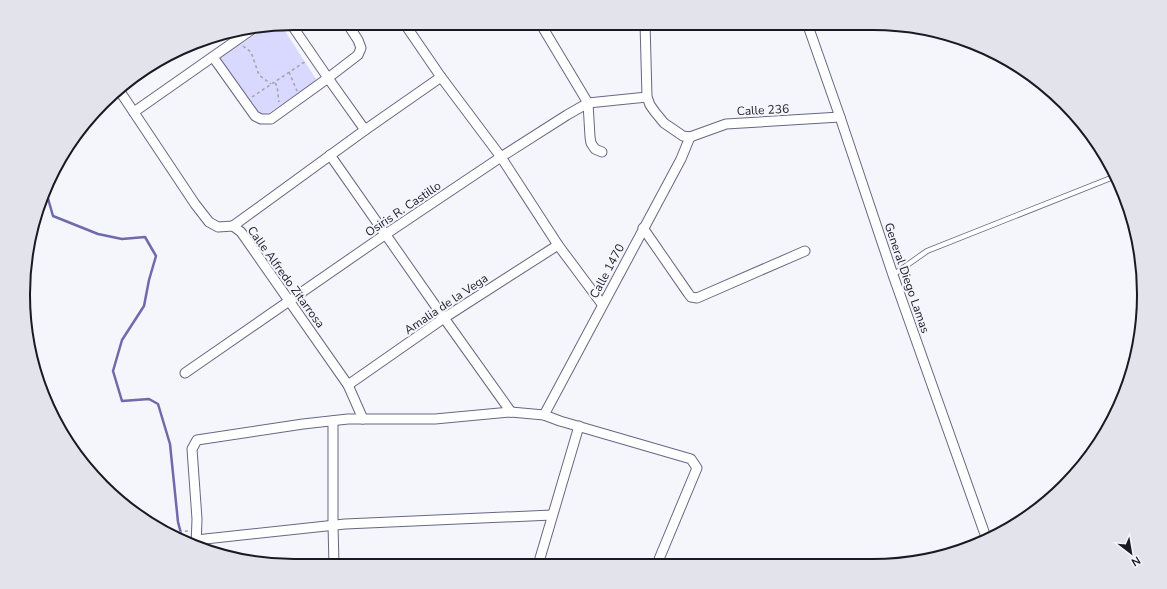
<svg xmlns="http://www.w3.org/2000/svg" width="1167" height="589" font-family="'Nunito Sans',sans-serif">
  <style>
    .green { fill: #d9d8fe }
    .lines { fill: none; stroke-linecap: round; stroke-linejoin: round }
    .stream { stroke: #6f6aa9; stroke-width: 2.5 }
    .service-casing { stroke: #686784; stroke-width: 6 }
    .minor-casing { stroke: #686784; stroke-width: 11 }
    .path { stroke: #a2a2aa; stroke-width: 1.5; stroke-dasharray: 3 3; stroke-linecap: butt }
    .service { stroke: #fff; stroke-width: 4.5 }
    .minor { stroke: #fff; stroke-width: 9 }
    .labels { text-anchor: middle; stroke-width: 4; stroke-linejoin: round; paint-order: stroke }
    .street-label { font-size: 12px; fill: #1a1a25; stroke: #f5f5fc }
    .rim { fill: none; stroke: #1a1a25; stroke-width: 2 }
  </style>
  <rect width="100%" height="100%" fill="#f5f5fc"/>
  <path class="green" d="M281 25 316 79V81L267 114 262 116 256 113 221 64V56L266 28Z"/>
  <g class="lines">
    <path class="stream" d="M45 188 53 216 98 234 122 239 145 237 156 256 149 280 144 306 122 340 113 371 122 401 149 399 158 404 170 444 178 522 183 541"/>
    <g class="service-casing">
      <path id="service" d="M893 275 927 251 1116 176"/>
    </g>
    <g class="minor-casing">
      <g id="minor">
        <path d="M404 23 441 77 501 157 558 245 602 304"/>
        <path d="M540 23 588 103 590 137 591 143 595 149 602 152"/>
        <path d="M645 23 647 97 650 105 655 112 664 123 683 136 690 137 726 124 840 117"/>
        <path d="M807 23 840 117 893 275 987 540"/>
        <path d="M291 24 328 78 365 130"/>
        <path d="M645 26 674 23"/>
        <path d="M213 57 255 116 261 119H271L328 78 358 55 361 48 358 40 347 23"/>
        <path d="M119 90 195 204 209 222 218 227 233 226 241 232 348 385 363 419"/>
        <path d="M134 112 251 30"/>
        <path d="M330 155 444 318 511 412"/>
        <path d="M233 226 365 130 441 77"/>
        <path d="M643 228 688 293 691 297 697 298 805 251"/>
        <path d="M185 373 386 234 501 157 567 115 588 103 647 97"/>
        <path d="M348 385 444 318 558 245"/>
        <path d="M544 415 681 159 690 137"/>
        <path d="M333 421V525L334 565"/>
        <path d="M196 540 345 524 552 515"/>
        <path d="M196 546 197 519 192 449 197 440 303 424 348 419H435L511 412 544 415 560 421 691 459 697 468 657 564"/>
        <path d="M538 565 579 426"/>
      </g>
    </g>
    <g class="path">
      <path d="M243 46 251 52 259 75 271 84"/>
      <path d="M289 72 297 91"/>
      <path d="M275 83 277 86 279 102"/>
      <path d="M252 97 306 61"/>
      <path d="M167 533 189 531"/>
    </g>
    <use href="#service" class="service"/>
    <use href="#minor" class="minor"/>
  </g>
  <g class="labels">
    <g class="street-label">
      <text transform="translate(763 110) rotate(-3)" y="4">Calle 236</text>
      <text transform="translate(403 209) rotate(-34)" y="4">Osiris R. Castillo</text>
      <text transform="translate(607 271) rotate(-62)" y="4">Calle 1470</text>
      <text transform="translate(286 277) rotate(54)" y="4">Calle Alfredo Zitarrosa</text>
      <text transform="translate(907 278) rotate(71)" y="4">General Diego Lamas</text>
      <text transform="translate(446 304) rotate(-34)" y="4">Amalia de la Vega</text>
    </g>
  </g>
  <path d="M0 0H1167V589H0ZM294 30H873A264 264 0 0 1 1137 294V295A264 264 0 0 1 873 559H294A264 264 0 0 1 30 295V294A264 264 0 0 1 294 30Z" fill="#e3e3eb" fill-rule="evenodd"/>
  <path class="rim" d="M294 30H873A264 264 0 0 1 1137 294V295A264 264 0 0 1 873 559H294A264 264 0 0 1 30 295V294A264 264 0 0 1 294 30Z"/>
  <g transform="translate(1131 553) rotate(149)" stroke="#f5f5fc" stroke-width="3" paint-order="stroke">
  <path d="M0-3L7 15L0 10L-7 15Z" fill="#1a1a25"/>
  <text y="-6" font-size="11" font-weight="bold" text-anchor="middle" fill="#1a1a25">N</text>
  </g>
</svg>
